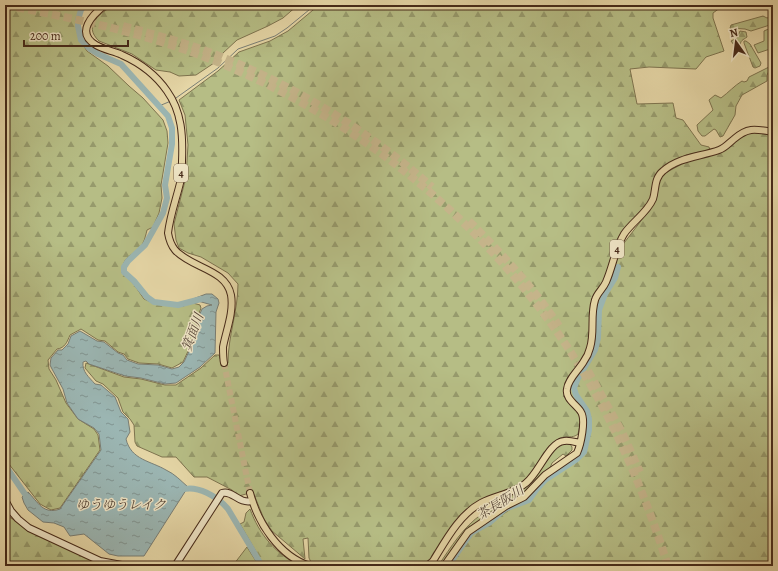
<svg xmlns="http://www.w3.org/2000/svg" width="778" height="571" font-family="Alegreya,'Noto Serif JP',serif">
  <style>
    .forest { fill: url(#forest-firs); stroke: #7e744f }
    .green { fill: #b6bd85; stroke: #7e744f }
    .water { fill: url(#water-ripples); stroke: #797e75 }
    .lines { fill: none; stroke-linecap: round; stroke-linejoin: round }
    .stream { stroke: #797e75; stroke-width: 1 }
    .river { stroke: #9bb6b3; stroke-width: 6 }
    .primary-tunnel { stroke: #c5b48a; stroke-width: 6; stroke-dasharray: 6 3; stroke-linecap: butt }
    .highway-tunnel { stroke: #c5b48a; stroke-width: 8; stroke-dasharray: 8 4; stroke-linecap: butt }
    .secondary-casing { stroke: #462a19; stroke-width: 8 }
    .primary-casing { stroke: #462a19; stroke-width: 8 }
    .secondary { stroke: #eee4c5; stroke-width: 6 }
    .primary { stroke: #e5d6a6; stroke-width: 6 }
    .labels { text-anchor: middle; stroke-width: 3; stroke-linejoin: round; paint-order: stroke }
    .shield { fill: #eee4c5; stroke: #78624d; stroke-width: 1 }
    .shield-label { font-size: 11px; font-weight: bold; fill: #462a19 }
    .water-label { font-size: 13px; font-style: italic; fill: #574638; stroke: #eee4c5 }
  </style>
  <defs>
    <pattern id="forest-firs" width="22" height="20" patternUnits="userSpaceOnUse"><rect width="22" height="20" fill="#b6bd85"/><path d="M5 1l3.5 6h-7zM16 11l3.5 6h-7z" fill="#969a6c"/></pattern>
    <pattern id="water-ripples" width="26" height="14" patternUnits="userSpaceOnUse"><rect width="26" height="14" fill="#9bb6b3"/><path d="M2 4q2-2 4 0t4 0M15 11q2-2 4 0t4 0" fill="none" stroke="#809491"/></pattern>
  </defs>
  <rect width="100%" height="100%" fill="#e5d6a6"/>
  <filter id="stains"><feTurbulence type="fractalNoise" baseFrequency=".005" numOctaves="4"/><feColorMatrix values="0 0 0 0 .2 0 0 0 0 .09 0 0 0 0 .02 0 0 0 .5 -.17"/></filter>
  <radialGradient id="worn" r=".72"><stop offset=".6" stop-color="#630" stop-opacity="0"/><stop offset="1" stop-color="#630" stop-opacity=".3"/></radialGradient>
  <g class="forest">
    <path d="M5 5H83L79 10 77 20 76 26 80 40 87 51 108 66 129 86 143 98 163 120 167 131 168 143 161 185 162 198 159 213 153 227 147 230C146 234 145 239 143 243 137 256 122 253 122 273L133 283 144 299 153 303 179 306 193 303 200 305 201 308 198 316 196 334 183 362 172 368 158 364 139 363 128 359 124 354 118 352 105 341 98 340 81 329 70 335C67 342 65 348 57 349L48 360 49 369 56 380 66 403 78 419 94 429 98 435 100 450 60 508 51 510 40 504 5 459Z"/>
    <path d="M114 5H298L283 18 268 26 237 40 223 53 214 63 196 75 179 76 170 72 156 70 132 54 99 41C82 25 101 13 114 5Z"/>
    <path d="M319 5H724L713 13V18L724 51 706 57 696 69 649 67 630 69 637 104 673 103 676 118 683 120 701 145 709 147 710 150 686 155 662 168 651 198 646 206 636 216 623 232 604 284 596 292 587 352 565 387 578 411 581 420 578 434C573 439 565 435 558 439 544 448 537 472 524 483 510 495 484 495 468 508 449 523 443 550 424 566H323L312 564 309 558 308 538 303 539 305 559 272 531 264 519 253 492 239 496 232 490 207 477H194L176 457H162L137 446 135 442 134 425 130 419 123 412 118 398 103 384 96 381 85 368 86 363 124 377 141 379 165 385H176L201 368 215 355H219L222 364 228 363C228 336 238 311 238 284L228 273 201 257 188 253 179 248 176 240 174 224 186 177 188 145 185 115 179 100 218 71 239 52 270 41 288 31Z"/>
    <path d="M763 16 767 18 773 16V24L751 31 745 29 730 28 731 25Z"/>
    <path d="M740 31 746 32 747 37C743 40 740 40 740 47L737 49 731 41 737 38Z"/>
    <path d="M744 41H746L750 44 761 63 760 66 755 68 753 67 744 43Z"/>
    <path d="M769 67 770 69 767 75V81L742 95 736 106 735 115 723 136 720 137 716 130 714 129 705 136H702L698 131 697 125 713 110 709 100 715 95 721 98C729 92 734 86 742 81L744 82 747 81 749 77Z"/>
    <path d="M751 132 773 135V566H447L467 538 529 497 539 483 552 472 573 460 579 455 583 447 587 424V417L583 410 570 396 569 387 599 339 596 319 598 299 608 286 621 247 650 209 656 198 659 182 662 176 667 172 684 163Z"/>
    <path d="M565 443 570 444 572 447V450L566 456 563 454 552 463 550 468 539 477 528 491 499 508 462 535 442 566H438C451 547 463 527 482 514 497 503 515 497 528 484 541 470 547 450 565 443Z"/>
    <path d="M250 509C259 534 276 555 301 566H271L269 563 268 564 269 566 265 565 262 562 240 524 244 522 246 513Z"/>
    <path d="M5 513 6 515 45 539 114 566H5Z"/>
    <path d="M247 547 259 566H233L234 564Z"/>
  </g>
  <path class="green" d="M773 27V53L770 49 758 53 754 45 764 41V31Z"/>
  <path class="water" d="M206 294H212L218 299 219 303 216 312 215 353 200 367 176 383 165 384 141 378 125 376 89 364 86 361 83 362C82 372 89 377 95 384L101 385 115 397 121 412 128 419 130 432 126 439C131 460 151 461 166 470 175 474 181 481 188 487L144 556H118L109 554 84 534 70 536 64 527 54 523 43 522 28 510 24 503 22 497 28 492C38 502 43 515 60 509L101 450 99 434 94 428 78 419 67 403 63 389 52 369 50 365 51 358 58 350H62L68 344 71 336 80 331 97 341 104 342 118 353 123 355 127 360 138 364 158 365 172 369 179 367 184 362 197 334 199 316 202 309 207 306 212 305 198 301 194 302 193 299Z"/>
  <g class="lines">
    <g class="stream">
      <path d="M176 98 218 68 238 49 275 36 287 28 315 5"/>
      <path d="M159 106 171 101"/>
      <path d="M269 563 270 566"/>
    </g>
    <g class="river">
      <path d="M85 5 81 10 78 20V26L81 40 90 49 98 54 121 64 168 116 172 128V144L165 185 167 198 163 213 145 245 128 261 124 267V272L134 281 147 297 154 302 178 305 201 299"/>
      <path d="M5 465 29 500"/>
      <path d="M181 490C197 484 218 497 228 509L262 566"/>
      <path d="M448 566 471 533 489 523 505 509 529 500 536 490 545 480 577 459 584 452 589 430V419L587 411 576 395 574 388 578 378 595 350 598 338 599 310 605 294 615 278 618 267"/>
    </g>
    <path class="primary-tunnel" d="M224 363 250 493"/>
    <g class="highway-tunnel">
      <path d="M5 5C83 20 163 37 236 70 370 129 487 226 568 348 612 415 644 490 668 566"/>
      <path d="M123 26C149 33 175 40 201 49 286 80 365 128 432 187"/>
      <path d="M469 221C501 253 533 287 559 326"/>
      <path d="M588 371 622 432 640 472"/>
    </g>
    <g class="secondary-casing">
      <g id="secondary">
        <path d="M5 500 11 511 18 519 29 528 100 561 127 566"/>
        <path d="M175 566 222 493C233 490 238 504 252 501"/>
      </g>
    </g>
    <g class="primary-casing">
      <g id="primary">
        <path d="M105 5C92 15 75 33 96 45 104 50 114 51 122 55 140 63 156 75 167 91 182 112 183 136 182 161 182 167 182 173 181 179 177 197 170 215 168 233 169 239 171 245 175 250 191 268 226 269 231 295 234 312 226 331 223 347 223 352 223 358 224 363"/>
        <path d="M250 493C258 523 279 556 310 566"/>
        <path d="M427 566 433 561C446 540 459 515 481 503 496 495 513 494 526 483 539 473 549 442 564 441 569 440 575 442 580 443"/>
        <path d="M444 566 468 532 506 506 524 497 545 475 577 453C581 444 586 420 581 412 577 405 565 399 567 389 568 379 579 370 584 361 587 357 589 352 590 348 595 332 590 316 595 300 597 293 603 289 606 282 613 266 615 249 624 234 632 222 647 213 653 199 656 190 654 178 663 171 679 157 699 157 719 150 725 148 729 143 734 139 748 127 755 129 773 132"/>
      </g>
    </g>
    <use href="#secondary" class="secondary"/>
    <use href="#primary" class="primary"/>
  </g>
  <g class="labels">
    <g class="shield">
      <rect x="174" y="164" width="14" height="18" rx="3"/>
      <rect x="610" y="240" width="14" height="18" rx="3"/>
    </g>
    <g class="shield-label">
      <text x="181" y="177">4</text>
      <text x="617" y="253">4</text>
    </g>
    <g class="water-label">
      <text transform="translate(192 332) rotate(-70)" y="5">箕面川</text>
      <text transform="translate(500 502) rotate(-32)" y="5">茶長阪川</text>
      <text x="121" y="509">ゆうゆうレイク</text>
    </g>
  </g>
  <rect width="778" height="571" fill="none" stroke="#e5d6a6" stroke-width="20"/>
  <rect x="6" y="6" width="766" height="559" fill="none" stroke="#462a19" stroke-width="2"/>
  <rect x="10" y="10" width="758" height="551" fill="none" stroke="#462a19"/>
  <g transform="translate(736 42) rotate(346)" stroke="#eee4c5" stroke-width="3" paint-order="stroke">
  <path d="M0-3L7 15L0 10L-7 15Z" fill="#462a19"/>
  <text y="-6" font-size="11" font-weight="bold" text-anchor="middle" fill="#462a19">N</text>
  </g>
  <path d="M24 40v6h104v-6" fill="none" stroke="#462a19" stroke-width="2"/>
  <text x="30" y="40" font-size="12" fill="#462a19" stroke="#eee4c5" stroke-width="3" paint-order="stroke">200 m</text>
  <rect width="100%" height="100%" filter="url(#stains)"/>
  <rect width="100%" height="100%" fill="url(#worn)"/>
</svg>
